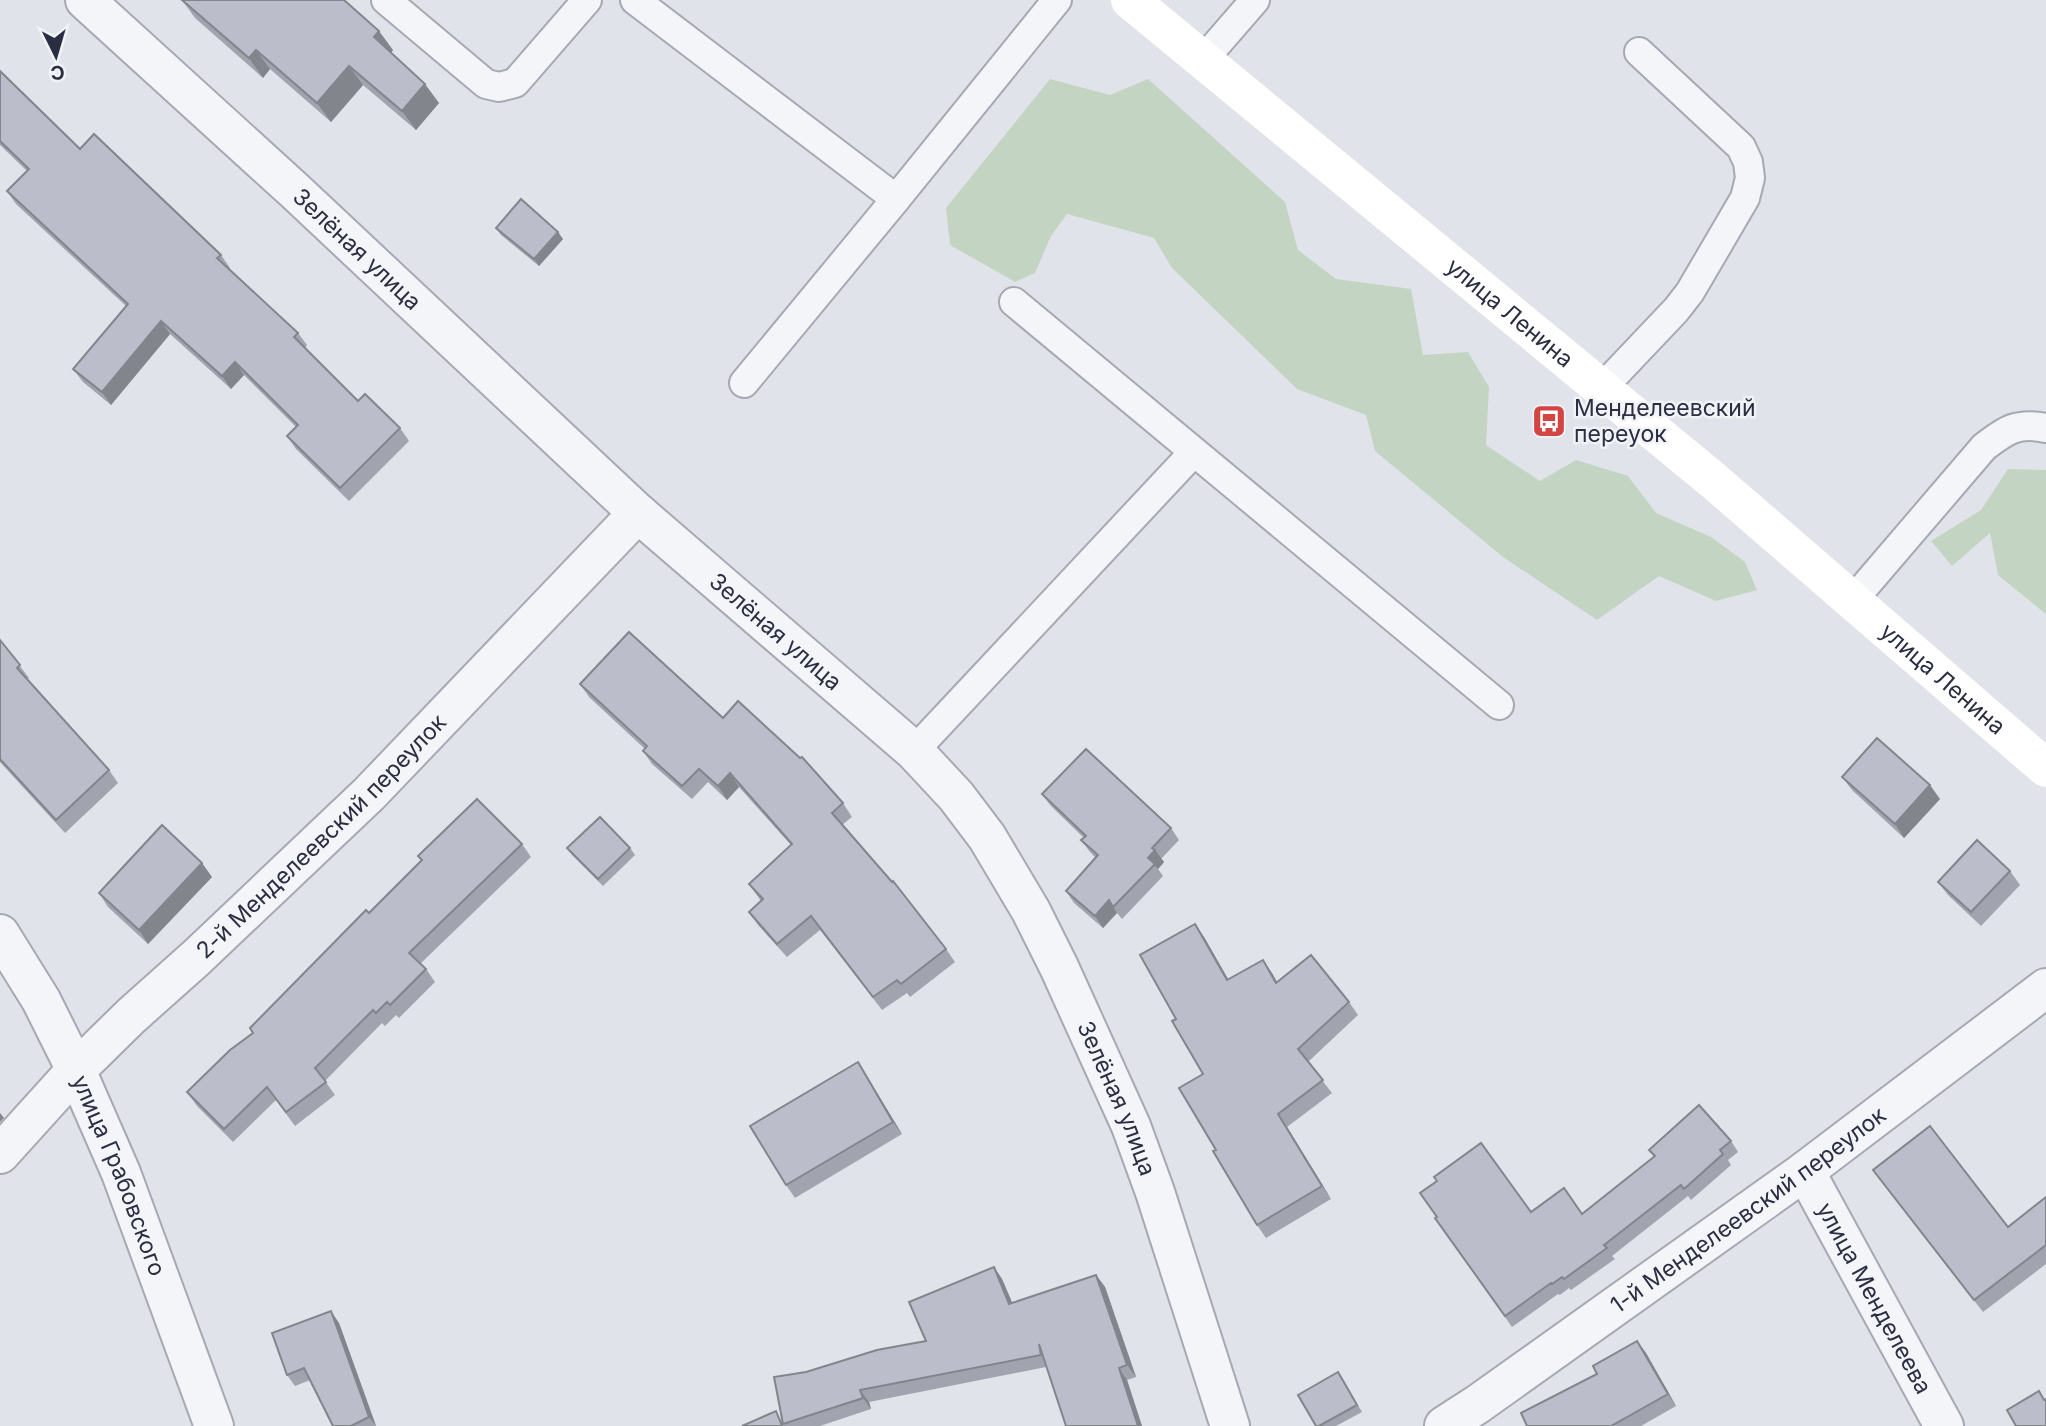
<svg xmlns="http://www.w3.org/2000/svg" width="2046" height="1426" font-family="Inter,sans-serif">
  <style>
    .green { fill: #c4d4c2 }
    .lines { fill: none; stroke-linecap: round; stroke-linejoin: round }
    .lane-casing { stroke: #a6a9b4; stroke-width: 32 }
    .street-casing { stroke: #a6a9b4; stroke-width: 42 }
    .lane { stroke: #f4f5f8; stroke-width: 28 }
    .street { stroke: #f4f5f8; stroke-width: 38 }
    .secondary { stroke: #fff; stroke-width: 38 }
    .wall { fill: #a1a3ae }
    .shaded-wall { fill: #83858d }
    .building { fill: #bbbeca; stroke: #83858d; stroke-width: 2 }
    .labels { text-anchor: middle; stroke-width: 5; stroke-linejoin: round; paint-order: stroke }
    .street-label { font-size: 23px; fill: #292e42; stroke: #f1f3f7 }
    .poi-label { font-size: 23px; fill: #292e42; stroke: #f1f3f7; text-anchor: start }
  </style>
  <rect width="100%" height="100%" fill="#e1e3ea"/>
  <g class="green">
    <path d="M1050 79 1110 95 1148 79 1285 202 1298 250 1336 279 1411 289 1423 355 1468 352 1489 387 1486 445 1540 481 1576 460 1628 476 1656 513 1711 537 1745 562 1757 590 1716 601 1659 576 1597 620 1503 557 1375 451 1366 415 1297 389 1172 268 1154 238 1067 214 1051 236 1035 273 1015 282 950 245 946 208Z"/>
    <path d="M2008 469 2046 470V614L1998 575 1990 533 1952 566 1931 541 1981 510Z"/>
  </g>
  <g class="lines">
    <g class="lane-casing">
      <g id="lane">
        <path d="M386 0 486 84 499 87 515 83 587 0"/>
        <path d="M635 0 896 199 744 383"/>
        <path d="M1203 60 1255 0"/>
        <path d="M896 199 1057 0"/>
        <path d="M1014 302 1499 705"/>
        <path d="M1602 388 1676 310 1690 292 1745 198 1750 178 1748 162 1741 147 1639 52"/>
        <path d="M1853 600 1984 447C2006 430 2017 422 2046 428"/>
        <path d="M914 751 1193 453"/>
      </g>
    </g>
    <g class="street-casing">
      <g id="street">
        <path id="s1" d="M85 0 295 191 638 513 914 751 956 796 987 837 1031 911 1059 967 1131 1126 1155 1192 1230 1426"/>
        <path id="s2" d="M0 934 41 1000 76 1070 121 1173 214 1426"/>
        <path id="s3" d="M0 1154 76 1070 131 1016 196 958 369 794 638 513"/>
        <path id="s4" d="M1805 1171 1944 1426"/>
        <path id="s5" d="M1444 1426 1478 1404 1805 1171 2046 988"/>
      </g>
    </g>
    <use href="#lane" class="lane"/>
    <use href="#street" class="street"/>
    <path class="secondary" id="s6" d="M1130 0 1714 481 2046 768"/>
  </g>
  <g class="wall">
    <path d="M182 0 393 50 391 53 439 103 416 130 363 85 331 122 270 69 263 78 195 18Z"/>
    <path d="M0 71 80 149 221 255 230 268 229 269 298 333 307 345 305 348 358 401 400 428 409 441 349 501 296 449 287 436 296 427 244 375 231 389 170 334 111 405 83 382 73 369 126 306 16 204 7 191 27 171 0 145Z"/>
    <path d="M496 228 563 239 539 266 501 235Z"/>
    <path d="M0 640 29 678 27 679 109 770 118 783 65 833 0 762Z"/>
    <path d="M580 684 723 718 843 803 852 817 842 825 946 949 955 962 910 997 907 993 882 1010 820 930 787 957 758 925 749 912 761 901 749 884 791 845 739 787 727 800 708 782 692 799 652 764 643 751 645 749 589 697Z"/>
    <path d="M1842 777 1940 799 1904 838 1852 790Z"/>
    <path d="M1042 794 1171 828 1179 840 1161 859 1164 862 1158 869 1163 876 1122 919 1117 913 1103 928 1074 903 1066 891 1095 857 1090 852 1081 840 1084 838 1051 806Z"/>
    <path d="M522 844 531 857 420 964 426 969 435 982 399 1018 396 1015 385 1026 382 1023 325 1081 335 1095 295 1126 276 1100 233 1142 197 1106 187 1092 253 1033 421 861 418 856Z"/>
    <path d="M567 848H630L635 855 603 886 572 855Z"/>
    <path d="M2010 871 2020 885 1981 926 1948 895 1938 882Z"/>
    <path d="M212 877 148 944 108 907 99 893Z"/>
    <path d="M1204 937 1228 979 1263 960 1277 982 1349 1002 1358 1015 1308 1062 1332 1093 1287 1127 1331 1199 1266 1238 1257 1225 1216 1150 1203 1074 1176 1019Z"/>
    <path d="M858 1062 866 1075 902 1134 795 1198 786 1185Z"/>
    <path d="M1731 1141 1738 1152 1728 1160 1731 1165 1691 1200 1688 1196 1612 1256 1615 1259 1571 1290 1569 1288 1560 1295 1558 1294 1512 1327 1435 1218 1531 1212 1582 1214 1654 1157 1649 1150Z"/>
    <path d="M1873 1170 2008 1227 2046 1197V1264L1983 1312Z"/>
    <path d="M994 1267 1002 1279 1012 1303 1096 1275 1105 1287 1136 1377 1127 1380 1142 1426H1066L1046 1367 869 1402 871 1409 820 1426H742L776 1411 782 1422 774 1377 806 1372 877 1350 926 1341 909 1302Z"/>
    <path d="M339 1323 376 1426H333L310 1380 295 1386 287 1375Z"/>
    <path d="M1637 1341 1646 1353 1676 1406 1641 1426H1527L1597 1374Z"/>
    <path d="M1343 1379 1362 1412 1336 1426H1316Z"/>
  </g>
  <g class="shaded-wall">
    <path d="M379 31 393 50 388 57 374 37Z"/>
    <path d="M256 50 270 69 263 78 249 58Z"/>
    <path d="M349 66 363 85 331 122 317 103Z"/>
    <path d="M425 84 439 103 416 130 402 111Z"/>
    <path d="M558 232 563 239 539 266 534 259Z"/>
    <path d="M161 321 170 334 111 405 102 392Z"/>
    <path d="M235 362 244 375 231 389 222 376Z"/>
    <path d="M730 773 739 787 727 800 718 786Z"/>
    <path d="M1930 785 1940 799 1904 838 1895 824Z"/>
    <path d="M1155 850 1164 862 1158 869 1148 858Z"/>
    <path d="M202 863 212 877 148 944 139 930Z"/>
    <path d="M1109 900 1117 913 1103 928 1095 916Z"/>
    <path d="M1195 924 1204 937 1236 993 1227 980Z"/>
    <path d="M1263 960 1272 973 1285 996 1276 983Z"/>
    <path d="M858 1062 866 1075 902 1134 893 1122Z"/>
    <path d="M0 1113 4 1118 0 1122Z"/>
    <path d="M1278 1114 1287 1127 1331 1199 1322 1186Z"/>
    <path d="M994 1267 1002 1279 1018 1316 1009 1304Z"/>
    <path d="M1096 1275 1105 1287 1136 1377 1127 1365Z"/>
    <path d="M331 1311 339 1323 376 1426 369 1417Z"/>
    <path d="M1637 1341 1646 1353 1676 1406 1668 1394Z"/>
    <path d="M1119 1368 1127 1380 1142 1426H1138Z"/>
    <path d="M860 1390 869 1402 871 1409 863 1398Z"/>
  </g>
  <g class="building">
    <path d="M182 0H344L379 31 374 37 425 84 402 111 349 66 317 103 256 50 249 58Z"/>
    <path d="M0 71 80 149 94 134 221 255 217 258 298 333 294 337 358 401 365 394 400 428 340 488 287 436 298 425 235 362 222 376 161 321 102 392 73 369 128 304 7 191 29 169 0 141Z"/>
    <path d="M521 199 558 232 534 259 496 228Z"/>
    <path d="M629 632 723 718 738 701 800 758 802 757 843 803 832 813 892 882 893 881 946 949 901 984 897 980 873 997 811 916 777 944 749 912 763 899 749 884 792 844 730 773 718 786 699 769 682 786 643 751 647 746 580 684Z"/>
    <path d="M0 640 20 665 17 668 109 770 56 820 0 759Z"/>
    <path d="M1877 738 1930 785 1895 824 1842 777Z"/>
    <path d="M1086 749 1171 828 1152 848 1155 850 1148 858 1155 864 1113 907 1109 900 1095 916 1066 891 1098 855 1081 840 1086 836 1042 794Z"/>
    <path d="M477 799 522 844 409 953 426 969 390 1005 387 1002 376 1013 373 1010 315 1068 326 1082 286 1112 267 1087 224 1129 187 1092 230 1050 253 1033 250 1028 366 910 369 913 422 860 418 856Z"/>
    <path d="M600 817 630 848 598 879 567 848Z"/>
    <path d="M162 825 202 863 139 930 99 893Z"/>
    <path d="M1977 840 2010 871 1971 912 1938 882Z"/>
    <path d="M1195 924 1227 980 1263 960 1276 983 1311 955 1349 1002 1298 1049 1323 1080 1278 1114 1322 1186 1257 1225 1213 1151 1216 1150 1179 1088 1203 1074 1172 1021 1176 1019 1140 955Z"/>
    <path d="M858 1062 893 1122 786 1185 750 1126Z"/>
    <path d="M1699 1105 1731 1141 1720 1150 1723 1154 1684 1189 1681 1185 1604 1245 1607 1248 1564 1279 1562 1277 1552 1284 1551 1283 1505 1316 1435 1218 1437 1217 1420 1193 1437 1181 1434 1177 1481 1143 1531 1212 1564 1188 1582 1214 1655 1156 1649 1150Z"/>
    <path d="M1930 1126 2008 1227 2046 1197V1245L1974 1300 1873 1170Z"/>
    <path d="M994 1267 1009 1304 1096 1275 1127 1365 1119 1368 1138 1426H1066L1039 1344 1041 1355 860 1390 863 1398 783 1424 774 1377 806 1372 877 1350 926 1341 909 1302Z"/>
    <path d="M331 1311 369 1417 351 1426H333L304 1368 287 1375 272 1333Z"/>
    <path d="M1637 1341 1668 1394 1611 1426H1527L1521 1413 1597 1374 1593 1366Z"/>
    <path d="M1338 1372 1357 1405 1319 1426H1316L1298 1395Z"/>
    <path d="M2039 1391 2044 1400 2046 1399V1426H2016L2007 1410Z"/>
    <path d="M776 1411 782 1426H742Z"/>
  </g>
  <defs>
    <g id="bus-square" transform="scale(1.75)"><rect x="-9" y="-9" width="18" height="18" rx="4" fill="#d24543" stroke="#f1f3f7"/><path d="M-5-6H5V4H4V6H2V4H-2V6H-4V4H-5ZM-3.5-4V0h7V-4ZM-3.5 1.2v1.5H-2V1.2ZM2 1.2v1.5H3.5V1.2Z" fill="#fff"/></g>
  </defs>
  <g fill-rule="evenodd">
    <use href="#bus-square" x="1549" y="421"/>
  </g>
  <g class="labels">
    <g class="street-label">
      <text dy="8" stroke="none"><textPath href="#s1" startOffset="369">Зелёная улица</textPath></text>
      <text dy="8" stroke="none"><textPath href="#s6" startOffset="492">улица Ленина</textPath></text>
      <text dy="8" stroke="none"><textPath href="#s1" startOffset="936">Зелёная улица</textPath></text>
      <text dy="8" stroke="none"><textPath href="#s6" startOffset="1059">улица Ленина</textPath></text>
      <text dy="8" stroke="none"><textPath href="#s3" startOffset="452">2-й Менделеевский переулок</textPath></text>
      <text dy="8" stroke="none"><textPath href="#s1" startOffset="1524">Зелёная улица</textPath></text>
      <text dy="8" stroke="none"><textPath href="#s2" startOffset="270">улица Грабовского</textPath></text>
      <text dy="8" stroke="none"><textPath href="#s5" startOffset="373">1-й Менделеевский переулок</textPath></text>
      <text dy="8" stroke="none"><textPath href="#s4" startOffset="145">улица Менделеева</textPath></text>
    </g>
    <g class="poi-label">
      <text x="1574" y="416">Менделеевский<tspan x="1574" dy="26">переуок</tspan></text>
    </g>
  </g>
  <g transform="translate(56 56) rotate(175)" stroke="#f1f3f7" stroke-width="5" paint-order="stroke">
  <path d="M0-5L12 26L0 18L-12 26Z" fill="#292e42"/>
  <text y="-10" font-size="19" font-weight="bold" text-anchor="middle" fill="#292e42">С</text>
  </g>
</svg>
